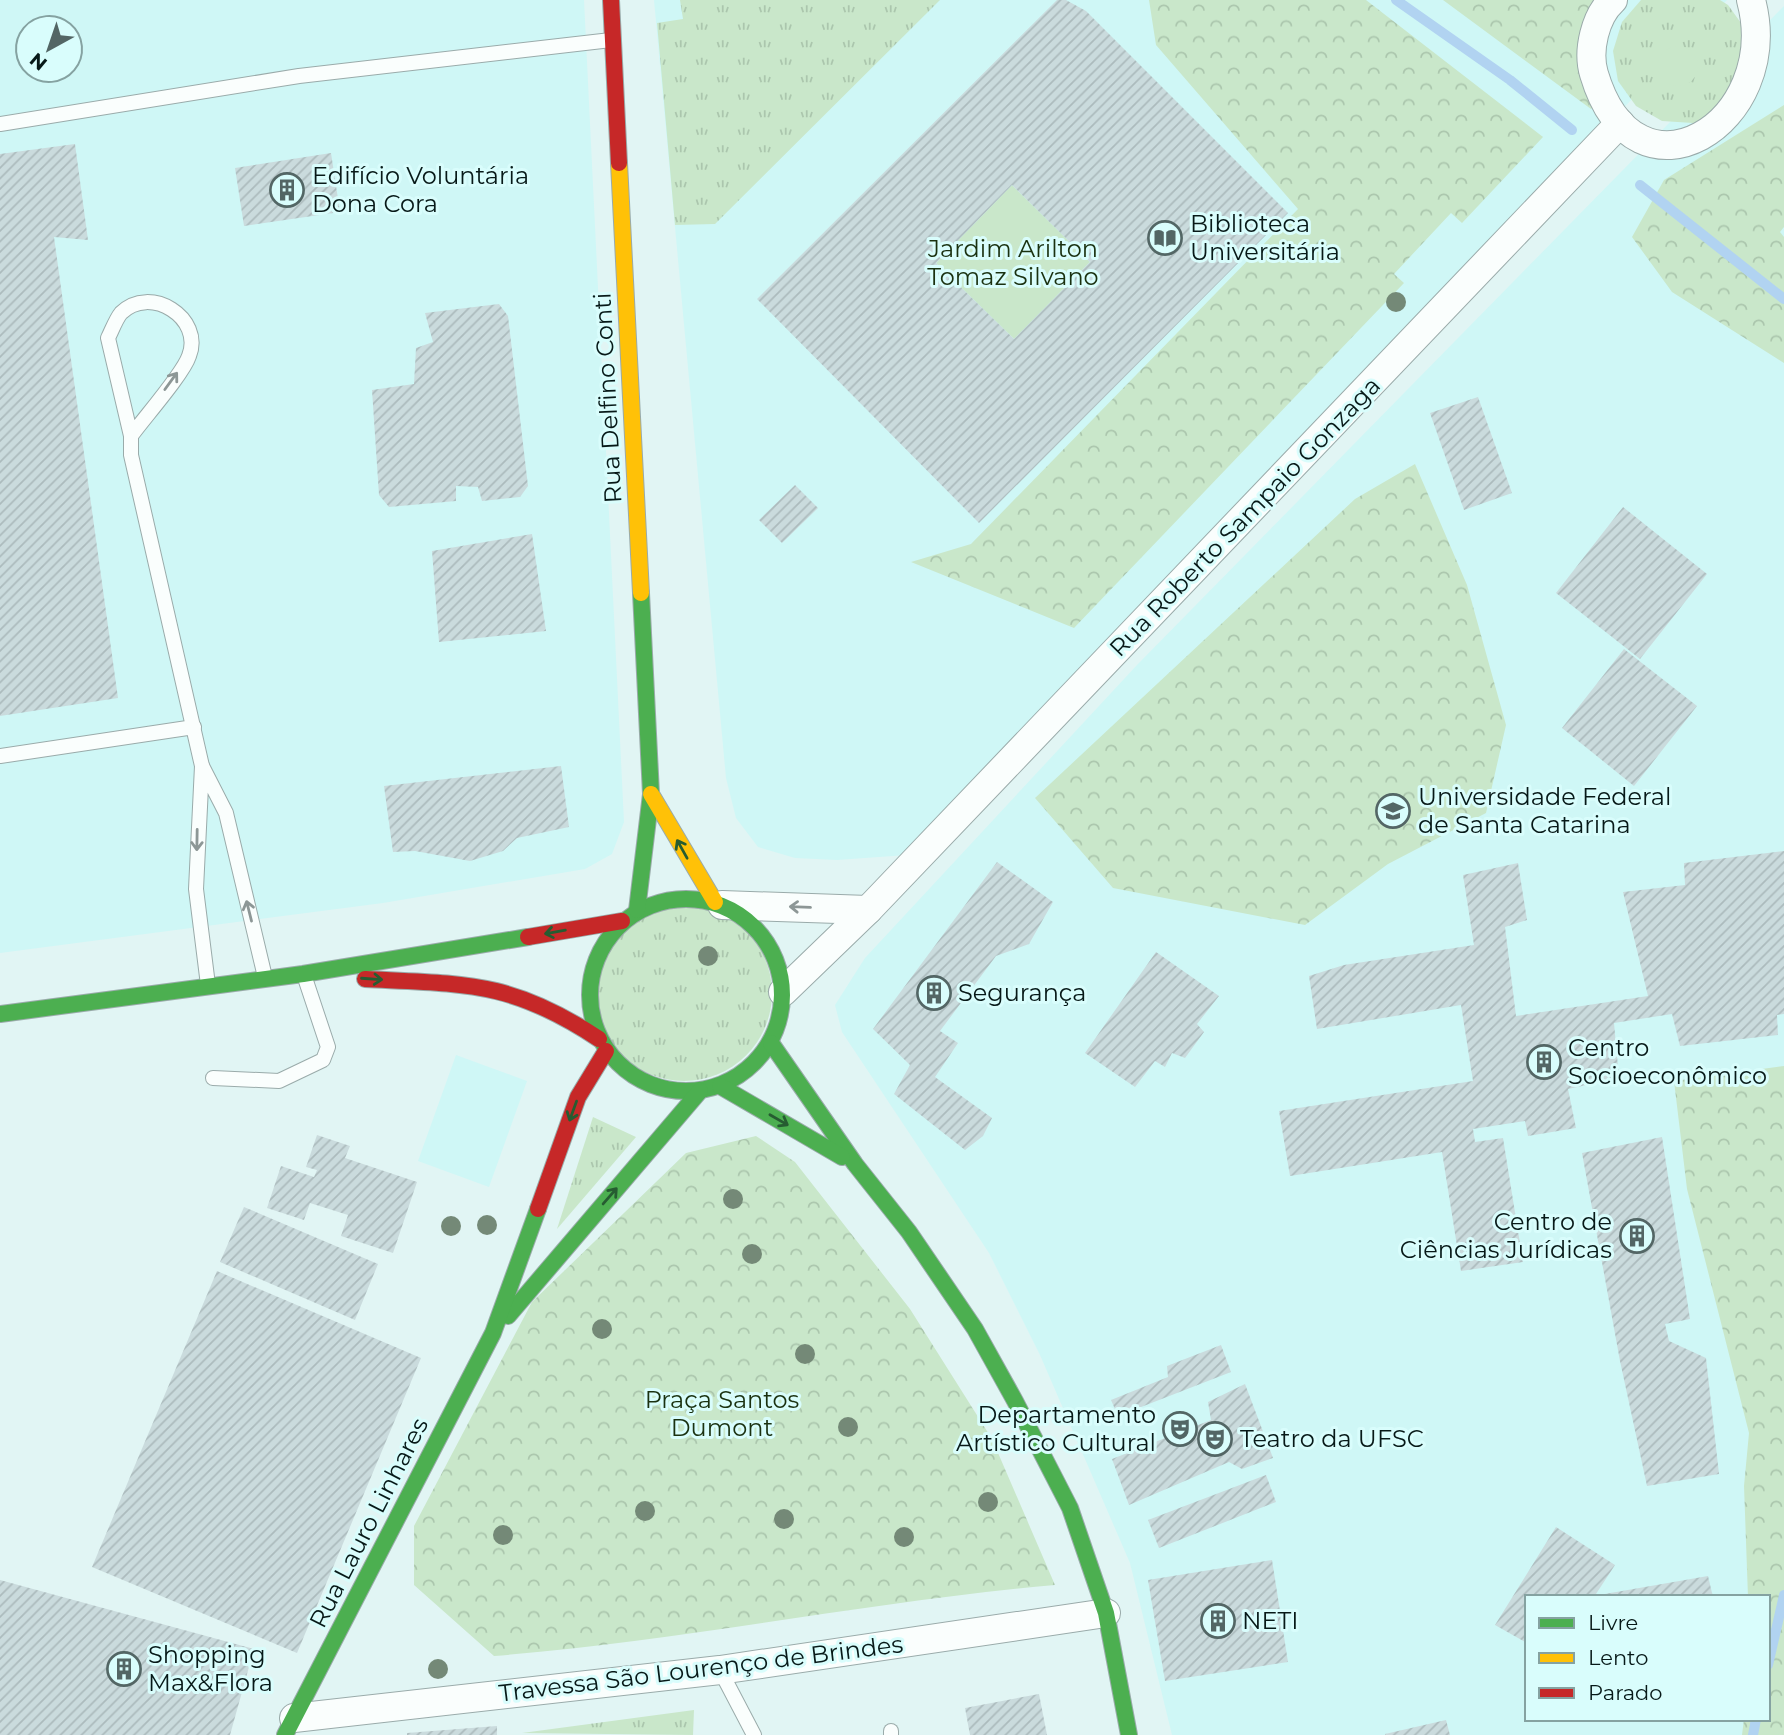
<svg xmlns="http://www.w3.org/2000/svg" width="1784" height="1735" font-family="Montserrat,sans-serif">
  <style>
    .built { fill: #cff7f6; fill-rule: evenodd }
    .grass { fill: url(#grass-tufts) }
    .forest { fill: url(#forest-crowns) }
    .garden { fill: #c9e7ca }
    .lines { fill: none; stroke-linecap: round; stroke-linejoin: round }
    .stream { stroke: #b1d3f1; stroke-width: 10 }
    .building { fill: url(#building-hatch); fill-rule: evenodd }
    .lane-casing { stroke: #9aabaa; stroke-width: 16 }
    .street-casing { stroke: #9aabaa; stroke-width: 30 }
    .fast-casing { stroke: #9aabaa; stroke-width: 18 }
    .slow-casing { stroke: #9aabaa; stroke-width: 18 }
    .jam-casing { stroke: #9aabaa; stroke-width: 18 }
    .lane { stroke: #fafefd; stroke-width: 14 }
    .street { stroke: #fafefd; stroke-width: 28 }
    .fast { stroke: #4caf50; stroke-width: 16 }
    .slow { stroke: #ffc107; stroke-width: 16 }
    .jam { stroke: #c62828; stroke-width: 16 }
    .tree { fill: #748977 }
    .oneway { stroke: #8d9796 }
    .oneway2 { stroke: #265c31 }
    .labels { text-anchor: middle; stroke-width: 6; stroke-linejoin: round; paint-order: stroke }
    .poi-label { font-size: 24px; fill: #071918; stroke: #d9fdfc; text-anchor: start }
    .park-label { font-size: 24px; fill: #1a3110; stroke: #d9fdfc }
    .street-label { font-size: 24px; fill: #071918; stroke: #d9fdfc }
  </style>
  <defs>
    <pattern id="grass-tufts" width="24" height="20" patternUnits="userSpaceOnUse" patternTransform="scale(1.75)"><rect width="24" height="20" fill="#c9e7ca"/><path d="M3 7l-1-3M5 7V3M7 7l1-3M15 17l-1-3M17 17v-4M19 17l1-3" fill="none" stroke="#abc6ad"/></pattern>
    <pattern id="forest-crowns" width="20" height="18" patternUnits="userSpaceOnUse" patternTransform="scale(1.75)"><rect width="20" height="18" fill="#c9e7ca"/><path d="M2 6a3 3 0 1 1 6 0M12 15a3 3 0 1 1 6 0" fill="none" stroke="#abc6ad"/></pattern>
    <pattern id="building-hatch" width="6" height="6" patternUnits="userSpaceOnUse" patternTransform="scale(1.75)"><rect width="6" height="6" fill="#cadbdd"/><path d="M-1 1l2-2M0 6l6-6M5 7l2-2" fill="none" stroke="#acbbbd"/></pattern>
  </defs>
  <rect width="100%" height="100%" fill="#e1f5f4"/>
  <g class="built">
    <path d="M0 0H584L624 822 612 854 585 869 383 903 0 953ZM28 28H70V70H28Z"/>
    <path d="M654 0H1727L907 855 837 860 795 858 758 847 736 818 726 778Z"/>
    <path d="M1784 6V1735H1172L1130 1563 1040 1355 989 1253 842 1032 835 1005 865 958 1137 665ZM1527 1597H1768V1719H1527Z"/>
    <path d="M456 1055 527 1081 489 1187 418 1161Z"/>
  </g>
  <g class="grass">
    <path d="M680 0H940L715 224 675 225 657 23 683 19Z"/>
    <path d="M1641 0H1720L1728 5 1746 30 1751 60 1721 112 1693 123 1662 121 1636 106 1618 81 1613 51 1622 22Z"/>
    <circle cx="684" cy="993" r="88"/>
    <path d="M593 1117 636 1137 557 1229Z"/>
    <path d="M694 1710 693 1735 522 1733Z"/>
  </g>
  <g class="forest">
    <path d="M1149 0H1366L1543 137 1462 223 1451 213 1394 274 1404 283 1074 628 911 562 971 544 1298 209 1156 45Z"/>
    <path d="M1443 0H1613L1606 6 1601 98 1591 109Z"/>
    <path d="M1784 105V227L1780 232 1784 237V363L1672 292 1632 237 1664 180Z"/>
    <path d="M1415 464 1467 585 1506 725 1486 813 1388 864 1305 925 1113 888 1035 798 1355 499Z"/>
    <path d="M1784 1066V1735H1742L1744 1719H1768V1597H1748L1744 1486 1749 1433 1687 1189 1674 1081Z"/>
    <path d="M756 1136 795 1162 910 1309 992 1439 1055 1585C867 1602 682 1641 494 1656L414 1585V1526L532 1302 686 1153Z"/>
  </g>
  <g class="garden">
    <circle cx="1678" cy="66" r="20"/>
    <path d="M1012 185 1090 262 1014 339 936 263Z"/>
  </g>
  <g class="lines">
    <g class="stream">
      <path d="M1396 0 1510 80 1572 130"/>
      <path d="M1640 185 1784 299"/>
      <path d="M1768 1665 1784 1595"/>
      <path d="M1753 1735 1756 1719"/>
    </g>
  </g>
  <g class="building">
    <path d="M1057 0H1066L1086 11 1288 213 979 523 757 299ZM1012 185 1090 262 1014 339 936 263Z"/>
    <path d="M75 144 88 240 54 237 118 698 0 716V154Z"/>
    <path d="M331 153 340 212 244 226 235 168Z"/>
    <path d="M499 304 508 316 528 486 520 497 482 501 478 487 456 486V501L389 507 379 495 372 390 414 384 416 348 433 342 425 313Z"/>
    <path d="M1478 397 1512 493 1464 510 1430 413Z"/>
    <path d="M795 485 818 508 782 543 759 520Z"/>
    <path d="M1623 507 1707 574 1640 659 1556 593Z"/>
    <path d="M532 534 546 631 439 642 432 551Z"/>
    <path d="M1624 649 1697 706 1634 786 1562 728Z"/>
    <path d="M561 766 569 827 517 838 503 851 470 861 415 851 393 852 384 786Z"/>
    <path d="M1784 851V1014L1777 1015 1778 1035 1680 1046 1672 1014 1614 1023 1619 1078 1568 1089 1576 1128 1528 1136 1525 1121 1473 1129 1475 1142 1503 1138 1523 1262 1461 1271 1442 1152 1290 1176 1279 1111 1473 1081 1461 1005 1317 1029 1309 976 1344 965 1474 945 1463 875 1518 863 1527 920 1505 927 1516 1016 1648 996 1623 892 1685 885 1684 863Z"/>
    <path d="M997 862 1053 902 1029 944 996 956 940 1031 958 1043 935 1077 992 1118 983 1136 965 1150 894 1094 910 1065 873 1029Z"/>
    <path d="M1156 952 1219 996 1197 1024 1204 1032 1185 1058 1172 1053 1165 1067 1155 1061 1135 1087 1085 1053Z"/>
    <path d="M317 1135 350 1146 345 1158 417 1182 393 1253 341 1236 348 1215 310 1203 304 1220 267 1208 281 1166 314 1177 317 1170 306 1167Z"/>
    <path d="M1662 1137 1690 1319 1665 1324 1669 1341 1706 1358 1719 1474 1647 1486 1620 1361 1582 1153Z"/>
    <path d="M244 1207 378 1264 355 1320 220 1262Z"/>
    <path d="M217 1271 421 1358 297 1653 92 1567Z"/>
    <path d="M1221 1345 1231 1372 1118 1416 1111 1400 1168 1377 1167 1366Z"/>
    <path d="M1245 1384 1273 1458 1242 1469 1229 1462 1129 1505 1112 1459 1211 1420 1208 1402Z"/>
    <path d="M1266 1475 1276 1502 1159 1548 1148 1520Z"/>
    <path d="M1556 1527 1615 1565 1594 1597H1527V1643L1495 1625Z"/>
    <path d="M1272 1560 1288 1662 1165 1681 1148 1580Z"/>
    <path d="M1708 1576 1713 1597H1599V1595Z"/>
    <path d="M0 1580 254 1649 230 1735H0Z"/>
    <path d="M1039 1694 1047 1735H970L965 1708Z"/>
    <path d="M1446 1720 1450 1735H1385V1734Z"/>
    <path d="M497 1726V1735H407V1733Z"/>
  </g>
  <g class="lines">
    <g class="lane-casing">
      <g id="lane">
        <path d="M0 124 299 76 611 40"/>
        <path d="M131 436C144 418 183 374 189 356 204 318 150 284 121 313 116 319 112 330 108 338L131 436V455L202 766"/>
        <path d="M0 756 194 727"/>
        <path d="M208 985 196 889 202 766 226 813 265 977"/>
        <path d="M213 1078 279 1081 323 1060 328 1047 304 975"/>
        <path d="M720 1670 754 1735"/>
        <path d="M891 1731V1735"/>
      </g>
    </g>
    <g class="street-casing">
      <g id="street">
        <path d="M1613 0C1595 16 1587 51 1594 74 1636 215 1784 123 1751 0"/>
        <path d="M722 905 868 910"/>
        <path d="M783 992 868 910 1620 123"/>
        <path d="M294 1718 720 1670 1106 1613"/>
      </g>
    </g>
    <g class="fast-casing">
      <g id="fast">
        <circle cx="686" cy="995" r="96"/>
        <path d="M637 910 651 794 641 593"/>
        <path d="M0 1014 303 974 528 937"/>
        <path d="M771 1043 855 1164 909 1232 975 1329 1015 1401 1070 1508 1106 1613 1129 1735"/>
        <path d="M720 1086 842 1157"/>
        <path d="M508 1316 700 1091"/>
        <path d="M285 1735 493 1333 538 1209"/>
      </g>
    </g>
    <g class="slow-casing">
      <g id="slow">
        <path d="M619 163 641 593"/>
        <path d="M651 794 715 902"/>
      </g>
    </g>
    <g class="jam-casing">
      <g id="jam">
        <path d="M611 0 619 163"/>
        <path d="M528 937 622 921"/>
        <path d="M365 979C466 984 512 981 599 1039"/>
        <path d="M538 1209 578 1097 606 1051"/>
      </g>
    </g>
    <use href="#lane" class="lane"/>
    <use href="#street" class="street"/>
    <use href="#fast" class="fast"/>
    <use href="#slow" class="slow"/>
    <use href="#jam" class="jam"/>
  </g>
  <g class="tree">
    <circle cx="1396" cy="302" r="10"/>
    <circle cx="708" cy="956" r="10"/>
    <circle cx="733" cy="1199" r="10"/>
    <circle cx="487" cy="1225" r="10"/>
    <circle cx="451" cy="1226" r="10"/>
    <circle cx="752" cy="1254" r="10"/>
    <circle cx="602" cy="1329" r="10"/>
    <circle cx="805" cy="1354" r="10"/>
    <circle cx="848" cy="1427" r="10"/>
    <circle cx="988" cy="1502" r="10"/>
    <circle cx="645" cy="1511" r="10"/>
    <circle cx="784" cy="1519" r="10"/>
    <circle cx="503" cy="1535" r="10"/>
    <circle cx="904" cy="1537" r="10"/>
    <circle cx="438" cy="1669" r="10"/>
  </g>
  <defs><path id="oneway-shaft" d="M-6 0H5M1.5-3L5.5 0L1.5 3" fill="none" stroke-width="1.6" stroke-linecap="round" stroke-linejoin="round" transform="scale(1.75)"/></defs>
  <g class="oneway">
    <use href="#oneway-shaft" transform="translate(171 381) rotate(-54)"/>
    <use href="#oneway-shaft" transform="translate(197 840) rotate(91)"/>
    <use href="#oneway-shaft" transform="translate(800 907) rotate(-178)"/>
    <use href="#oneway-shaft" transform="translate(249 911) rotate(-104)"/>
  </g>
  <g class="oneway2">
    <use href="#oneway-shaft" transform="translate(682 849) rotate(-119)"/>
    <use href="#oneway-shaft" transform="translate(555 932) rotate(170)"/>
    <use href="#oneway-shaft" transform="translate(372 979) rotate(4)"/>
    <use href="#oneway-shaft" transform="translate(573 1111) rotate(110)"/>
    <use href="#oneway-shaft" transform="translate(779 1120) rotate(30)"/>
    <use href="#oneway-shaft" transform="translate(610 1196) rotate(-49)"/>
  </g>
  <defs>
    <g id="building-ring" transform="scale(1.75)"><circle r="9.5" fill="#d9fdfc" stroke="#536665" stroke-width="1.5"/><path d="M-4-6H4V6H1V3H-1V6H-4ZM-2.5-4.3h1.7v1.8h-1.7ZM.8-4.3h1.7v1.8H.8ZM-2.5-1h1.7V.8h-1.7ZM.8-1h1.7V.8H.8Z" fill="#536665"/></g>
    <g id="library-ring" transform="scale(1.75)"><circle r="9.5" fill="#d9fdfc" stroke="#536665" stroke-width="1.5"/><path d="M-6-4Q-3-5.5-.7-3.5V5Q-3 3-6 4ZM6-4Q3-5.5 .7-3.5V5Q3 3 6 4Z" fill="#536665"/></g>
    <g id="university-ring" transform="scale(1.75)"><circle r="9.5" fill="#d9fdfc" stroke="#536665" stroke-width="1.5"/><path d="M0-5L7-2L0 1L-7-2ZM-4 1L0 2.5L4 1V4Q0 6-4 4Z" fill="#536665"/></g>
    <g id="theatre-ring" transform="scale(1.75)"><circle r="9.5" fill="#d9fdfc" stroke="#536665" stroke-width="1.5"/><path d="M-5-5.5Q0-4 5-5.5V0Q5 5 0 6Q-5 5-5 0ZM-3.3-2.5H-1v1.5H-3.3ZM1-2.5H3.3v1.5H1ZM-2.8 1Q0 5.5 2.8 1Z" fill="#536665"/></g>
  </defs>
  <g fill-rule="evenodd">
    <use href="#building-ring" x="287" y="190"/>
    <use href="#library-ring" x="1165" y="238"/>
    <use href="#university-ring" x="1393" y="811"/>
    <use href="#building-ring" x="934" y="993"/>
    <use href="#building-ring" x="1544" y="1062"/>
    <use href="#building-ring" x="1637" y="1236"/>
    <use href="#theatre-ring" x="1180" y="1429"/>
    <use href="#theatre-ring" x="1215" y="1439"/>
    <use href="#building-ring" x="1218" y="1621"/>
    <use href="#building-ring" x="124" y="1669"/>
  </g>
  <g class="labels">
    <g class="poi-label">
      <text x="312" y="184">Edifício Voluntária<tspan x="312" dy="28">Dona Cora</tspan></text>
      <text x="1190" y="232">Biblioteca<tspan x="1190" dy="28">Universitária</tspan></text>
      <text x="1418" y="805">Universidade Federal<tspan x="1418" dy="28">de Santa Catarina</tspan></text>
      <text x="958" y="1001">Segurança</text>
      <text x="1568" y="1056">Centro<tspan x="1568" dy="28">Socioeconômico</tspan></text>
      <text x="1612" y="1230" text-anchor="end">Centro de<tspan x="1612" dy="28">Ciências Jurídicas</tspan></text>
      <text x="1156" y="1423" text-anchor="end">Departamento<tspan x="1156" dy="28">Artístico Cultural</tspan></text>
      <text x="1240" y="1447">Teatro da UFSC</text>
      <text x="1242" y="1629">NETI</text>
      <text x="148" y="1663">Shopping<tspan x="148" dy="28">Max&amp;Flora</tspan></text>
    </g>
    <g class="park-label">
      <text x="1013" y="257">Jardim Arilton<tspan x="1013" dy="28">Tomaz Silvano</tspan></text>
      <text x="722" y="1408">Praça Santos<tspan x="722" dy="28">Dumont</tspan></text>
    </g>
    <g class="street-label">
      <text transform="translate(608 398) rotate(-93)" y="8">Rua Delfino Conti</text>
      <text transform="translate(1245 517) rotate(-46)" y="8">Rua Roberto Sampaio Gonzaga</text>
      <text transform="translate(369 1523) rotate(-63)" y="8">Rua Lauro Linhares</text>
      <text transform="translate(701 1669) rotate(-7)" y="8">Travessa São Lourenço de Brindes</text>
    </g>
  </g>
  <rect x="1525" y="1595" width="245" height="126" fill="#d9fdfc" stroke="#85a2a1" stroke-width="2"/>
  <rect x="1539" y="1618" width="35" height="10" fill="#4caf50" stroke="#85a2a1" stroke-width="2"/>
  <text x="1588" y="1630" font-size="21" fill="#071918">Livre</text>
  <rect x="1539" y="1653" width="35" height="10" fill="#ffc107" stroke="#85a2a1" stroke-width="2"/>
  <text x="1588" y="1665" font-size="21" fill="#071918">Lento</text>
  <rect x="1539" y="1688" width="35" height="10" fill="#c62828" stroke="#85a2a1" stroke-width="2"/>
  <text x="1588" y="1700" font-size="21" fill="#071918">Parado</text>
  <g transform="translate(49 49) rotate(220)"><circle r="33" fill="#d9fdfc" stroke="#85a2a1" stroke-width="2"/>
  <path d="M0-5L12 26L0 18L-12 26Z" fill="#536665"/>
  <text y="-10" font-size="19" font-weight="bold" text-anchor="middle" fill="#071918">N</text>
  </g>
</svg>
